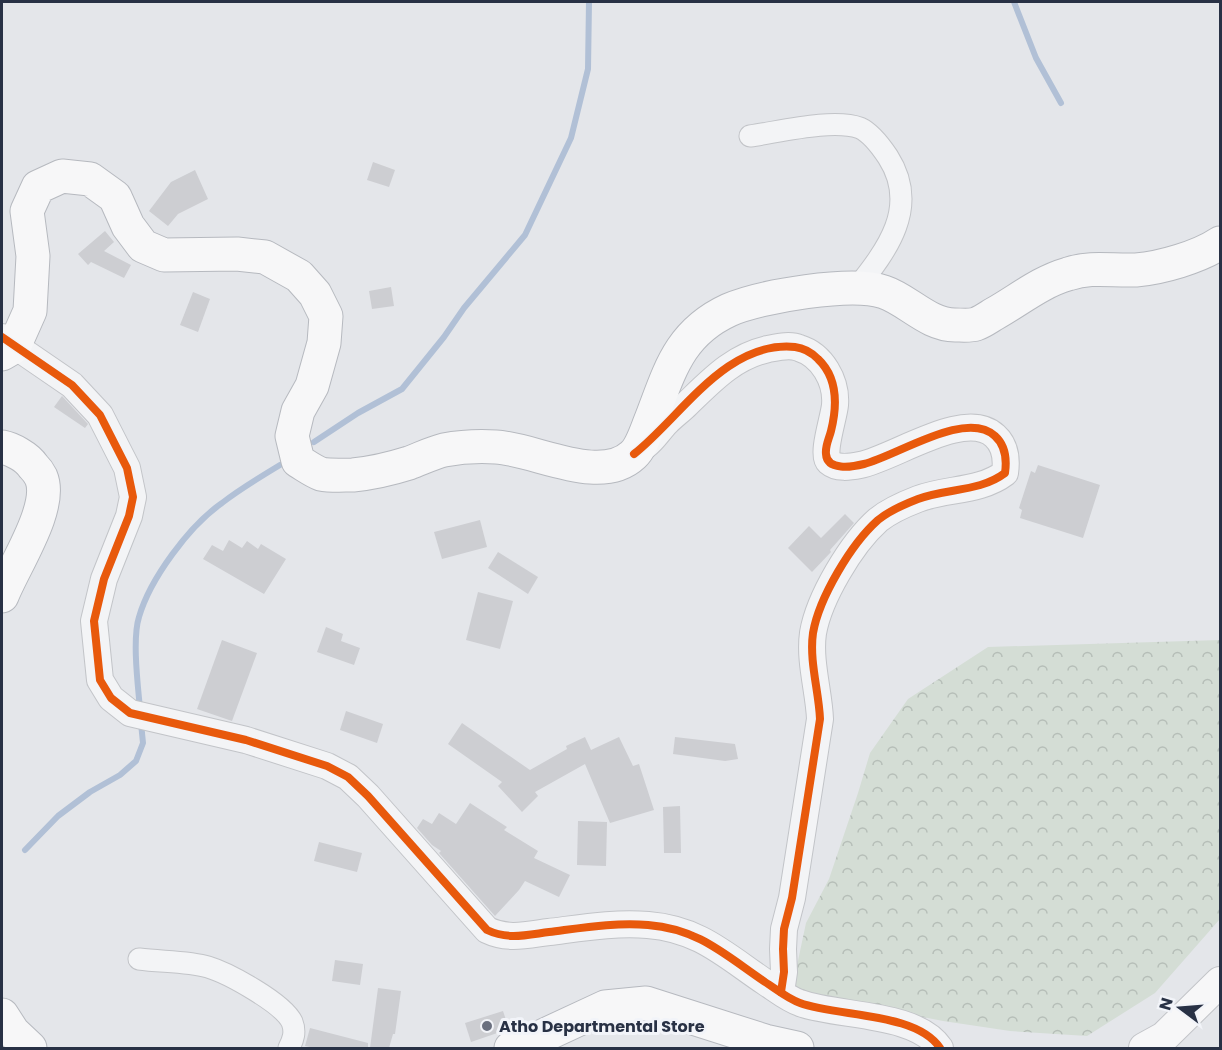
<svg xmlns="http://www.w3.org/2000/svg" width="1222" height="1050" font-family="Poppins,sans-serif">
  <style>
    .park { fill: url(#park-crowns) }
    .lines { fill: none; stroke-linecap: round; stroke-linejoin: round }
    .stream { stroke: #b1c0d6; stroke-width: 6 }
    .building { fill: #cdced2 }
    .minor-casing { stroke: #c2c4c8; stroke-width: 23 }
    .tertiary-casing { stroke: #c2c4c8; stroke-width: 28 }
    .secondary-casing { stroke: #c2c4c8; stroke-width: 32 }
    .trunk-casing { stroke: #b6b9bf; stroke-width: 35 }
    .minor { stroke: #f3f4f6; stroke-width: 21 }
    .tertiary { stroke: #f3f4f6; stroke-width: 26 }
    .secondary { stroke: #f7f7f8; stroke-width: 30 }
    .trunk { stroke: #f7f7f8; stroke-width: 33 }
    .cycleway-casing { stroke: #f2f4f9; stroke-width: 11 }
    .cycleway { stroke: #e8590c; stroke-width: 8 }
    .poi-dot { fill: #6a707f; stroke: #f2f4f9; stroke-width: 2 }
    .labels { text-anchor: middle; stroke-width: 6; stroke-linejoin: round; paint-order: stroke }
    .poi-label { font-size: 16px; font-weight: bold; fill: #283145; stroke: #f2f4f9; text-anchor: start }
  </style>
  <defs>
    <pattern id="park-crowns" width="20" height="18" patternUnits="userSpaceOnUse" patternTransform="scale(1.5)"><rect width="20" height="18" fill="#d4ddd5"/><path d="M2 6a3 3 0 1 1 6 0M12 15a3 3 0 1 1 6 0" fill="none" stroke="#b6beb8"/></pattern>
  </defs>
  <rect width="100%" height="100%" fill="#e4e6ea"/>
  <path class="park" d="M1220 640V919L1155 993 1087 1036 1010 1031 943 1021 857 1004 792 989 806 923 829 879 858 793 870 753 908 699 988 647Z"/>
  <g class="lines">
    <g class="stream">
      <path d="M1014 2 1036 58 1061 103"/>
      <path d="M314 442 358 413 402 389 444 337 464 308 525 235 571 138 588 69 589 2"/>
      <path d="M140 709C138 686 132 639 139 617 150 579 189 526 222 503 240 489 260 477 280 465"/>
      <path d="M25 850 58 816 90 792 120 775 136 761 143 743 141 723"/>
    </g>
  </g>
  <g class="building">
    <path d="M373 162 395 170 389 187 367 180Z"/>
    <path d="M195 170 208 199 178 214 168 226 149 211 171 182Z"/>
    <path d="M105 231 114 242 104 251 131 265 124 278 91 262 88 265 78 254Z"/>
    <path d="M391 287 394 306 372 309 369 291Z"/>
    <path d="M193 292 210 299 198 332 180 325Z"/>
    <path d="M62 396 88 424 85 428 54 407Z"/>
    <path d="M1038 465 1100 485 1083 538 1020 518 1022 510 1019 508 1031 471 1035 473Z"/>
    <path d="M845 514 854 523 830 550 831 552 812 572 788 548 809 526 821 538Z"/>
    <path d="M480 520 487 547 442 559 434 532Z"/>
    <path d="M229 540 242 548 247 541 258 549 261 544 286 559 264 594 203 559 212 545 223 551Z"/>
    <path d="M498 552 538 577 528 594 488 568Z"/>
    <path d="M478 592 513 601 500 649 466 640Z"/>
    <path d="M326 627 343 634 341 641 360 648 354 665 317 652Z"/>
    <path d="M222 640 257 653 232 721 197 709Z"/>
    <path d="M346 711 383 724 377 743 340 730Z"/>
    <path d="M462 723 530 770 567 749 566 746 585 737 591 750 619 737 633 766 639 764 654 810 610 823 585 764 535 792 538 796 522 812 498 786 502 782 448 744Z"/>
    <path d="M675 737 735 744 738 759 725 761 673 754Z"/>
    <path d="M470 803 507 827 504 830 538 851 534 858 570 875 559 897 525 881 519 890 495 916 439 853 441 851 432 845 417 828 423 819 432 824 439 813 456 824Z"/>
    <path d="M680 806 681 853H664L663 807Z"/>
    <path d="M578 821 607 822 606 866 577 865Z"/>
    <path d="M319 842 362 853 357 872 314 861Z"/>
    <path d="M335 960 363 964 360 985 332 981Z"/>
    <path d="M378 988 401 991 395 1034H393L389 1048H370Z"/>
    <path d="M503 1011 509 1029 471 1042 465 1023Z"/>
    <path d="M310 1028 368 1043V1048H315L305 1046Z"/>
  </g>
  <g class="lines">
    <g class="minor-casing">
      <g id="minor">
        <path d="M750 136C779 132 833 118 860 128 871 133 882 148 888 157 920 207 887 250 856 289"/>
        <path d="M139 959C161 962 188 961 208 967 228 973 283 1003 292 1022 296 1032 293 1040 289 1048"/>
      </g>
    </g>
    <g class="tertiary-casing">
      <g id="tertiary">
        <path d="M2 337 72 385 100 415 127 468 133 497 129 516 104 579 94 621 100 680 111 698 130 713 246 740 327 766 348 777 368 796 487 930C508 940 526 935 549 932 581 928 616 922 648 925 699 929 725 955 765 982 776 989 788 999 800 1003 838 1017 916 1012 940 1048"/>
        <path d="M646 445C654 439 659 430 667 422 673 416 681 410 687 404 712 380 733 357 768 349 778 347 790 344 799 348 822 355 837 381 835 405 834 417 821 455 829 462 837 469 850 467 860 465 895 458 965 408 995 436 1006 446 1007 459 1005 473 980 492 947 488 918 499 905 504 889 511 878 520 851 544 819 598 813 633 809 661 819 692 820 719L792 898 784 929 783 949 784 972 781 992"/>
      </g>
    </g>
    <g class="secondary-casing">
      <path id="secondary" d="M1144 1048 1164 1037 1220 982"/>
    </g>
    <g class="trunk-casing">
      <g id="trunk">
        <path d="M2 354 14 347 30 311 33 256 27 211 38 187 62 176 90 179 115 197 128 226 143 246 164 255 237 254 265 257 299 276 315 294 326 316 324 343 312 386 298 411 292 436 298 461C305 465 313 471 321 474 331 476 343 475 353 475 373 473 390 469 409 463 420 459 432 453 444 450 460 447 480 446 496 447 535 449 600 486 633 455 641 448 646 432 650 422 669 374 677 334 729 310 761 296 852 281 884 292 908 300 928 325 955 325 961 325 970 326 976 324 982 322 989 317 994 314 1019 300 1040 282 1068 274 1092 266 1111 271 1136 270 1161 268 1199 257 1220 243"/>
        <path d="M2 447C12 449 27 457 33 466 36 469 39 473 41 477 54 507 13 567 2 596"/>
        <path d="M2 1015 13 1032 30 1048"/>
        <path d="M511 1048 534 1040 605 1007 646 1003 765 1041 797 1048"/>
      </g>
    </g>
    <use href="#minor" class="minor"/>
    <use href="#tertiary" class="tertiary"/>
    <use href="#secondary" class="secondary"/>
    <use href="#trunk" class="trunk"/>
    <g class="cycleway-casing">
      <g id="cycleway">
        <path d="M2 337 72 385 100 415 127 468 133 497 129 516 104 579 94 621 100 680 111 698 130 713 246 740 327 766 348 777 368 796 487 930C508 940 526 935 549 932 581 928 616 922 648 925 699 929 725 955 765 982 776 989 788 999 800 1003 838 1017 916 1012 940 1048"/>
        <path d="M634 454C681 417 726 340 795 347 804 348 812 353 818 359 838 378 837 407 831 431 829 439 825 446 826 454 827 471 852 467 864 464 897 456 966 409 995 436 1006 446 1007 459 1005 473 980 492 947 488 918 499 905 504 889 511 878 520 851 544 819 598 813 633 809 661 819 692 820 719L792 898 784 929 783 949 784 972 781 992"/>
      </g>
    </g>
    <use href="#cycleway" class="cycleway"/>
  </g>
  <circle class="poi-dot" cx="487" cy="1026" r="6"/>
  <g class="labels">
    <g class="poi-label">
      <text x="499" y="1032">Atho Departmental Store</text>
    </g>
  </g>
  <rect width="1222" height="1050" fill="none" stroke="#283145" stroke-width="6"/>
  <g transform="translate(1180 1008) rotate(286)" stroke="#f2f4f9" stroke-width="4.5" paint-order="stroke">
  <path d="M0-4.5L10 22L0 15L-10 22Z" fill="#283145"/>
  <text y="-9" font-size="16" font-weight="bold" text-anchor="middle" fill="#283145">N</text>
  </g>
</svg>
